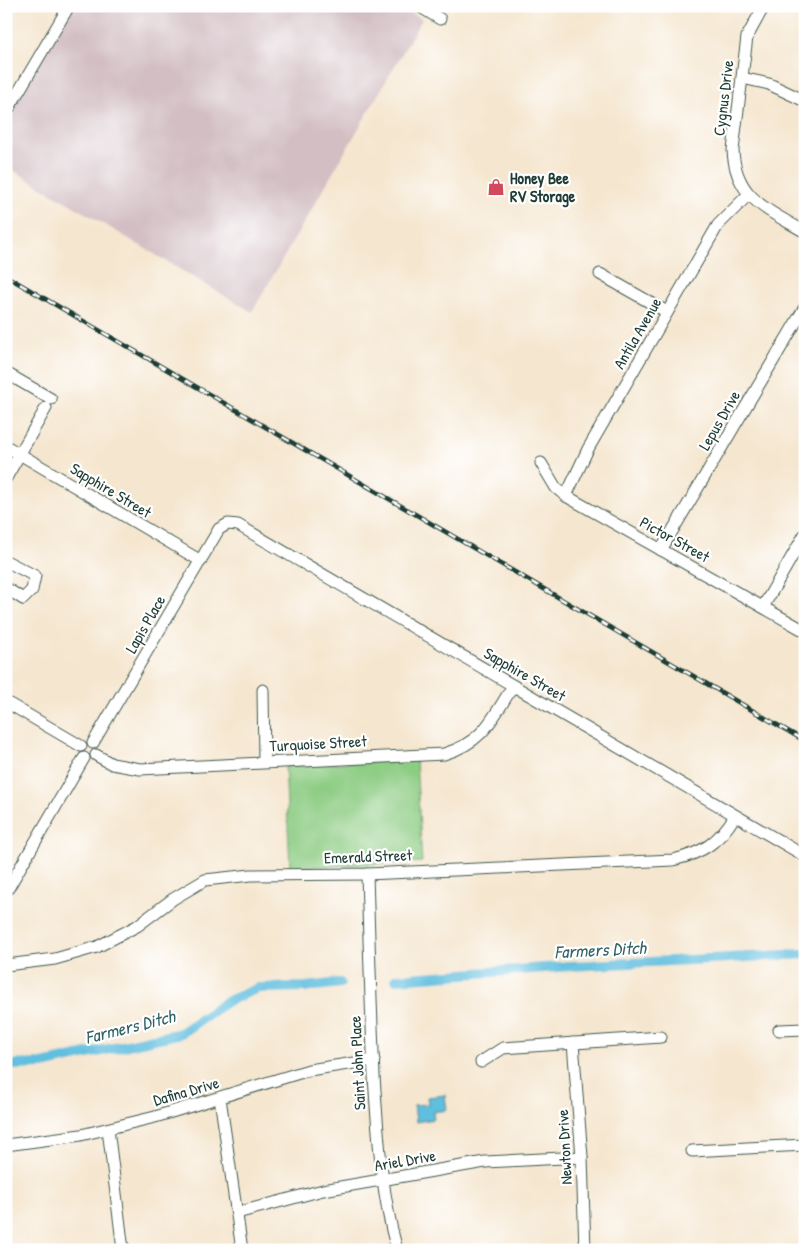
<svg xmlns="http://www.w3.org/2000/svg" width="811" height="1256" font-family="'Patrick Hand',sans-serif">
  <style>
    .industrial { fill: #d2bec3 }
    .green { fill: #8dcc83; stroke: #56845c }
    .water { fill: #60bede; stroke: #407e89 }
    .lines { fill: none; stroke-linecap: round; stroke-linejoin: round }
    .canal { stroke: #60bede; stroke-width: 10 }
    .minor-casing { stroke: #3f564b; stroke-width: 13 }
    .minor { stroke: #fff; stroke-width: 11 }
    .rail-casing { stroke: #1f3d34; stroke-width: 4.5 }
    .rail { stroke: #fff; stroke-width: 2.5; stroke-dasharray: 8; stroke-linecap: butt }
    .labels { text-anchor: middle; stroke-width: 4.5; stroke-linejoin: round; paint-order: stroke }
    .street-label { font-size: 16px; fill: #1f3d34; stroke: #fff }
    .poi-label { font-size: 16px; font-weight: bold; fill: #1f3d34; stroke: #fff; text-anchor: start }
    .water-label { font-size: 18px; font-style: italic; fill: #326467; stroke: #fff }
  </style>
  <rect width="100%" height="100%" fill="#fff"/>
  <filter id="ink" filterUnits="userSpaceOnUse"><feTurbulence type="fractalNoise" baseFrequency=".02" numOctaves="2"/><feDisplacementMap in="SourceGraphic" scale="10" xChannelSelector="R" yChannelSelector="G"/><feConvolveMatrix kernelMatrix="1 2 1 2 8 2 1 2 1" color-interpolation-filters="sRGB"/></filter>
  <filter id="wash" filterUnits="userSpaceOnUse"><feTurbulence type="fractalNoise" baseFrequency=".0096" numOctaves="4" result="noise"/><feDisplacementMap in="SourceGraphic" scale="20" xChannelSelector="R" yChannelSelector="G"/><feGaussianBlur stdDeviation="1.12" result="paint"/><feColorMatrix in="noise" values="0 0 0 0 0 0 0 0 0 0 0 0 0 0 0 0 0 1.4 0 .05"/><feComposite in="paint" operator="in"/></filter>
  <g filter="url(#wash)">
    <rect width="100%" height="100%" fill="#f5e6cf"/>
    <path class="industrial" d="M74 6H401L422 19 252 312 6 166V116Z"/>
    <path class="green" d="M416 759 422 862 290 868 285 766Z"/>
    <path class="water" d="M445 1095 447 1110 433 1112 434 1119 416 1122 414 1105 428 1104 427 1097Z"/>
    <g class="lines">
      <g class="canal">
        <path d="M396 979 571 966 805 954"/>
        <path d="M6 1065 42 1064 181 1033 226 1002 258 988 306 987 340 983"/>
      </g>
    </g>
  </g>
  <g filter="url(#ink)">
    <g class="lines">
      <g class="minor-casing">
        <g id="minor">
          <path d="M419 6 440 19"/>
          <path d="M764 6 747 37 733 150C735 198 768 210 805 232"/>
          <path d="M742 78 769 84 805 101"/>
          <path d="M6 113 69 6"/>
          <path d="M600 274 667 312"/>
          <path d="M6 373 51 399"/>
          <path d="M6 446 201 561"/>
          <path d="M541 463 556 488 566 496 805 631"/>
          <path d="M6 478 46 408"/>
          <path d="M566 496 588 449 718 225 748 195"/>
          <path d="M661 550 805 307"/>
          <path d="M6 561 35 576 32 590 23 599 6 588"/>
          <path d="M763 607 805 534"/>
          <path d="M263 690 264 762"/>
          <path d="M6 702 81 746"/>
          <path d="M93 743 219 529 228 524 238 525 805 856"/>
          <path d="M96 755 112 764 140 769 444 754C484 742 492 719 513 686"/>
          <path d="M367 874C369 941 371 1008 374 1076 378 1134 381 1193 397 1250"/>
          <path d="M6 892 84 758"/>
          <path d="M6 965 55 959 97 947 137 926 173 899 205 880 251 875 367 874 673 860C703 853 719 842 735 816"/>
          <path d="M779 1030 805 1029"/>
          <path d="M573 1043 582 1157 585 1250"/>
          <path d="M481 1062 503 1048 661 1037"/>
          <path d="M220 1098 242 1250"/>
          <path d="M108 1129 123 1250"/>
          <path d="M6 1145 81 1135 155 1117 309 1070 374 1060"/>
          <path d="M692 1151 805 1145"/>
          <path d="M237 1213 323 1190 485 1162 582 1157"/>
        </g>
      </g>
      <use href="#minor" class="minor"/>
      <g class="rail-casing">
        <path id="rail" d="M6 276 805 741"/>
      </g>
      <use href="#rail" class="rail"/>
    </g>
  </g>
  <defs>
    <g id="shop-bare" transform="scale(1.35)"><path d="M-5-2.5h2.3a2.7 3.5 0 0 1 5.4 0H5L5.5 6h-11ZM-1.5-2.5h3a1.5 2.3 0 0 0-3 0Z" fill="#d1495b" stroke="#fff" stroke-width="2.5" paint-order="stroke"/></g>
  </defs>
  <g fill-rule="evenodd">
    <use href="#shop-bare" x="496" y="187"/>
  </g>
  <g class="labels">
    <g class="street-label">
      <text transform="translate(723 98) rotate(-83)" y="6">Cygnus Drive</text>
      <text transform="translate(637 333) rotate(-60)" y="6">Antila Avenue</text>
      <text transform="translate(719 420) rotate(-60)" y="6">Lepus Drive</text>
      <text transform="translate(111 490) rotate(31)" y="6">Sapphire Street</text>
      <text transform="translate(675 539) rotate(29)" y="6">Pictor Street</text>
      <text transform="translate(145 624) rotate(-60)" y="6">Lapis Place</text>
      <text transform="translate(525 674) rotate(30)" y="6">Sapphire Street</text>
      <text transform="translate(318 743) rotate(-3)" y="6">Turquoise Street</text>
      <text transform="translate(368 856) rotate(-2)" y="6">Emerald Street</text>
      <text transform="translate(357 1063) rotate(-93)" y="6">Saint John Place</text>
      <text transform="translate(186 1091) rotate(-16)" y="6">Dafina Drive</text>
      <text transform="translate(564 1147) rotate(-93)" y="6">Newton Drive</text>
      <text transform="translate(405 1160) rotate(-10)" y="6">Ariel Drive</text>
    </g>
    <g class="poi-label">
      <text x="510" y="184">Honey Bee<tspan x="510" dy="18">RV Storage</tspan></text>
    </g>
    <g class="water-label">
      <text transform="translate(600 950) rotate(-3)" y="6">Farmers Ditch</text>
      <text transform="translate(130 1027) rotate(-14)" y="6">Farmers Ditch</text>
    </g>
  </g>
  <rect width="811" height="1256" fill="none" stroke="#fff" stroke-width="25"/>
</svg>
